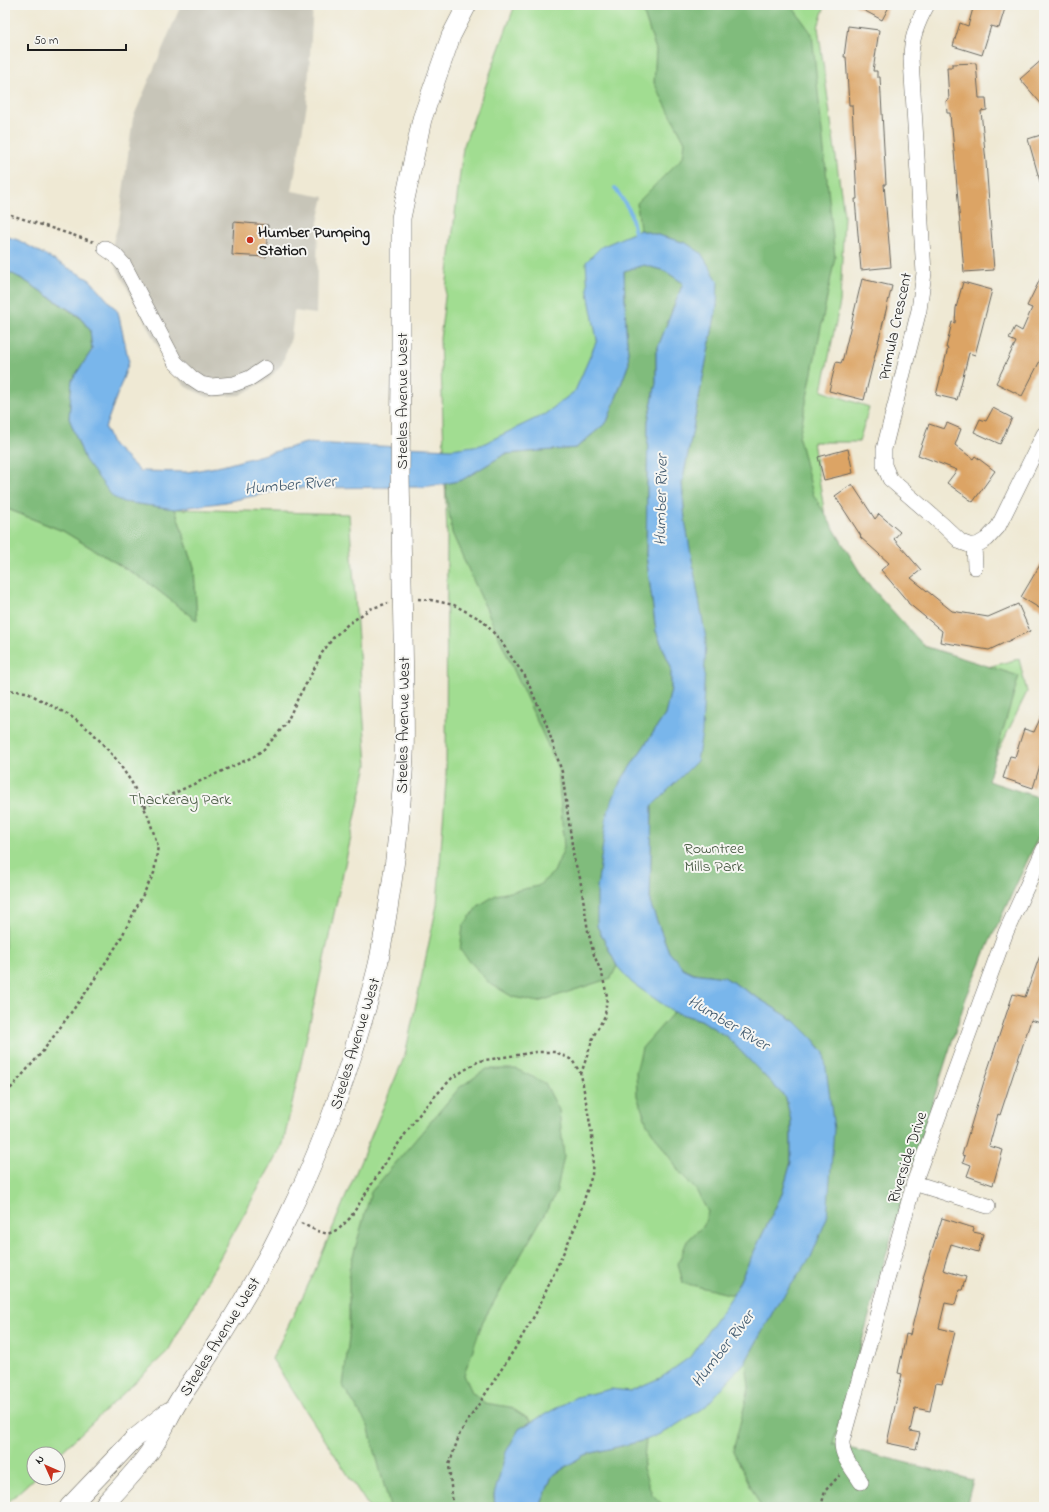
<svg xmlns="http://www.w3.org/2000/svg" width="1049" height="1512" font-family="'Indie Flower',sans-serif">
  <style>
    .industrial { fill: #c7c5b8 }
    .green { fill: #a1dd91; stroke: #5e7c56 }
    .forest { fill: #80bc7b; stroke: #4e6c4c }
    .water { fill: #79b6eb; stroke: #4a6984 }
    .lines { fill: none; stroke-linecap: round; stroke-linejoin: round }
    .stream { stroke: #79b6eb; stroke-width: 4 }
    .building { fill: #dca465 }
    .minor-casing { stroke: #66645c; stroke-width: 16 }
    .major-casing { stroke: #66645c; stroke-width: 20 }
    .path { stroke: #66645c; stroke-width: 2.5; stroke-dasharray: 3 3; stroke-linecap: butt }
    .minor { stroke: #fff; stroke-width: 15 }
    .major { stroke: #fff; stroke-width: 19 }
    .major-bridge-casing { stroke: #66645c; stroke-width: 20; stroke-linecap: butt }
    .major-bridge { stroke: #fff; stroke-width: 19 }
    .poi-dot { fill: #c8321e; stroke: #f6f6f2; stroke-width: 1.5 }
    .labels { text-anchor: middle; stroke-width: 4; stroke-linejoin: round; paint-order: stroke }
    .poi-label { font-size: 16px; font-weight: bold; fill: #1c1c1c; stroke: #f6f6f2; text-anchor: start }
    .street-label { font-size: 16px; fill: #1c1c1c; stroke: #f6f6f2 }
    .park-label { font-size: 16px; fill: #44563f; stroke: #f6f6f2 }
    .water-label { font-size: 17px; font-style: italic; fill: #415a6f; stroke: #f6f6f2 }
  </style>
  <rect width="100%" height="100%" fill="#f6f6f2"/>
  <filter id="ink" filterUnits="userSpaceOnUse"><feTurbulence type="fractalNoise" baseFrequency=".025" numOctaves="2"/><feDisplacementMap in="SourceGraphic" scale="8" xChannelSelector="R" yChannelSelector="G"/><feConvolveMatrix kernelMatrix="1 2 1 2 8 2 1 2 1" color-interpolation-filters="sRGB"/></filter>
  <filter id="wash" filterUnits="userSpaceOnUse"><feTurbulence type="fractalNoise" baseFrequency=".012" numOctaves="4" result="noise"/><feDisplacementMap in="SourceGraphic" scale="16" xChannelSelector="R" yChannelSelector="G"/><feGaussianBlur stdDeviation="0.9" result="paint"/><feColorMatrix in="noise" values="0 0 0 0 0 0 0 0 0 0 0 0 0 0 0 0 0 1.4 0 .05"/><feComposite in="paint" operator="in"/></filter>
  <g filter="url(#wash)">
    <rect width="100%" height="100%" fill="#efe9d4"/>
    <path class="industrial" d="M181 5H313L307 104 292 191 324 197 318 222 316 314 294 311 291 338 282 364 269 379 240 395 208 397 186 387 170 370 111 257 113 242 119 222 133 118Z"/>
    <g class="green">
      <path d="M515 5H825L818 27 844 215 840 302 822 391 869 407 859 442H813L828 534 925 654 968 672 1019 659 1027 692 981 787 892 1185 830 1507H369L272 1359 313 1275 405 1055 437 905 446 780 447 534 440 339 463 148Z"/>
      <path d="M5 508 63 531 146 581 196 620 194 567 175 509 349 514 367 765 283 1144 168 1351 58 1455 34 1454V1478L5 1505Z"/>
    </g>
    <g class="forest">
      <path d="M641 5H791L812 34 835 257 799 438 813 494 864 579 924 646 1019 676 988 781 1044 799V825L989 943 966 998 905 1188 833 1444 973 1480 966 1507H761L733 1451 749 1388 746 1361 775 1308 824 1053 813 1039 795 1021 724 977 693 973 683 968 669 952 650 903 652 806 697 761 685 520 682 484 717 306 686 243 640 230 637 203 683 157 685 142 654 83 656 50Z"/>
      <path d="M644 265 665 271 683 283 656 352V383L648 421 646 555 656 631 671 667V689L665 715 620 782 597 926 617 966 611 978 538 1002 513 997 489 983 460 950 463 926 478 906 496 895 538 886 554 872 564 848 558 768 452 533 445 484 462 480 505 454 576 448 607 422 629 363 626 330 624 271Z"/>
      <path d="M5 270 24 280 79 317 90 330 92 350 72 380 69 418 85 460 123 502 175 509 194 567 197 621 146 581 63 531 5 508Z"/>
      <path d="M674 1012 701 1020 727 1037 786 1098 791 1121V1162L782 1194 733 1295 683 1283 678 1264 687 1241 704 1225 708 1212 696 1190 678 1170 647 1124 637 1096 636 1072 642 1048Z"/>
      <path d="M487 1069H516L545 1083 559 1110 564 1156 556 1194 483 1321 464 1375 472 1392 485 1403 510 1407 532 1421 519 1429 494 1495 495 1507H390L368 1426 343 1386 349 1337V1270L371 1192 460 1087Z"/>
      <path d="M646 1440 643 1468 652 1494 665 1507H540L552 1476 584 1455Z"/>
    </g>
    <path class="water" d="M640 230 686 243 701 253 718 281 717 306 682 484 685 520 706 639 702 733 697 761 652 806 650 903 669 952 683 968 693 973 724 977 795 1021 813 1039 824 1053 834 1129 827 1218 811 1257 775 1308 746 1361 706 1406 667 1431 646 1440 584 1455 552 1476 540 1507H495L494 1495 506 1452 519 1429 576 1397 611 1389 630 1391 662 1377 690 1357 733 1295 782 1194 791 1162V1121L786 1098 727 1037 701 1020 674 1012 632 983 617 966 597 926V888L607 813 620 782 665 715 671 689V667L656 631 646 555 648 421 656 383V352L683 283 665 271 644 265 624 271 626 330 629 363 607 422 576 448 505 454 462 480 445 484 422 487 290 488 226 502 175 509 123 502 113 497 85 460 69 418 72 380 92 350 90 330 79 316 24 280 5 270V236L18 240 90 280 118 312 129 362 105 428 113 445 140 471 187 472 222 466 306 443 451 449 481 445 545 414 575 391 597 340 588 293 586 262 601 247Z"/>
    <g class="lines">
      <path class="stream" d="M615 188 630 211 636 237"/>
    </g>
    <g id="blocks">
      <g class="building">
        <path d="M854 5H890L882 20Z"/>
        <path d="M974 5H1006L999 28 991 26 982 55 953 46 960 23 968 26Z"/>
        <path d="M848 26 879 30 873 71H877V77H880L886 184H884L891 267 861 270 855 199H857L852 105H849L846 57H844Z"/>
        <path d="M1044 58V107L1020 79Z"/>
        <path d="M976 63 979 98H986L987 110 981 111 986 162 994 270 964 272 952 127H951L950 113H947L946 101 949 100 947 67H952V64Z"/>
        <path d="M1044 134V184L1041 185 1028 139Z"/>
        <path d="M234 222 268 225 266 257 232 255Z"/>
        <path d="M1044 271V353L1022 396 996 383 1016 342 1009 339 1015 327 1022 331 1032 308 1027 306Z"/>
        <path d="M862 279 892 286 864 400 829 391 836 362 841 363 843 358Z"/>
        <path d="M963 282 992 290 975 355 969 353 957 400 936 395 948 348H946L952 322 955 323 956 308Z"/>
        <path d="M993 408 1012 418 1000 444 974 432 980 419 986 421Z"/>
        <path d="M947 423 961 429 955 445 973 459 975 456 995 471 973 502 947 483 957 470 918 455 929 424 944 429Z"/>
        <path d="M848 449 853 473 824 480 818 457Z"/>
        <path d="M852 484 875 519 879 514 900 532 894 539 921 570 911 578 952 611 988 617 1018 604 1030 631 989 650 940 642 942 631 908 603V602L881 570 889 563 860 537 861 536 835 496Z"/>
        <path d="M1044 558V611L1021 597Z"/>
        <path d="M1044 710V756L1042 762H1041L1033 788 1003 778 1010 756 1015 757 1024 729 1034 732Z"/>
        <path d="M1043 947 1044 948V1024L1031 1020 1000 1115 998 1114 989 1146 1003 1150 993 1185 967 1176 971 1165 963 1162 965 1156 962 1155 985 1078 1013 994 1025 997Z"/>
        <path d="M942 1218 974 1228 973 1232 983 1234 978 1252 951 1244 943 1270 966 1277 962 1290H959L955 1305 945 1303 939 1328 955 1332 942 1384 936 1383 930 1411 915 1408 910 1431 920 1433 916 1449 887 1443 902 1374 898 1373 904 1345 906 1334 910 1335 924 1279 923 1278Z"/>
      </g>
    </g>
  </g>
  <g filter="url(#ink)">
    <use href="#blocks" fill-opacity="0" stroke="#66645c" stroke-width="1"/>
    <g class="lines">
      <g class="minor-casing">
        <g id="minor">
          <path d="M927 5C917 23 911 39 911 59L924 273 919 310 884 449V465L890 479 944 526 961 542 969 545H977L987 539 998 527 1044 434"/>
          <path d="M105 248 115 255 124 265 175 362 192 378 201 384 211 386 234 384 250 378 265 368"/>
          <path d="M974 545 975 567"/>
          <path d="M914 1183 988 1206"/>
          <path d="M861 1482C853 1469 841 1457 842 1441L914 1183 1006 932 1044 849"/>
        </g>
      </g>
      <g class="major-casing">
        <g id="major">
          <path d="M401 372V218L422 119 451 36 467 5"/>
          <path d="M69 1507 134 1439 168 1412"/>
          <path d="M102 1507C117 1491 137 1470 149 1453 162 1434 170 1413 183 1394 263 1279 321 1164 360 1029 367 1006 374 983 379 960 392 892 401 823 404 755 405 732 404 710 404 688"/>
        </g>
      </g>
      <g class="path">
        <path d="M5 213 94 242"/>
        <path d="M418 599 431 600 454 605 482 620 500 640 514 661 525 676 546 723 562 772 574 859 580 878 588 931 594 955 602 974 607 996 605 1016 594 1035 581 1074"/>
        <path d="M5 690 26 692 69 715 92 732 116 759 132 783 148 816 158 846 154 873 119 942 86 992 43 1051 5 1095"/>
        <path d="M144 807 253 757 264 749 286 724 298 698 310 677 322 653 333 638 347 625 370 609 388 603"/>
        <path d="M301 1223 317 1231 328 1234 339 1229 350 1218 393 1151 424 1108 452 1078 479 1061 536 1052H556L572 1060 581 1074 592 1135 593 1155 592 1175 576 1225 536 1313 514 1350 460 1433 449 1465 453 1507"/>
        <path d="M821 1507 825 1491 840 1475"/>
      </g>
      <use href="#minor" class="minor"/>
      <use href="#major" class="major"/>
      <g class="major-bridge-casing">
        <path id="major-bridge" d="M401 372 400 474 404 688"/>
      </g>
      <use href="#major-bridge" class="major-bridge"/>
    </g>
  </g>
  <circle class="poi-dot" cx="250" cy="240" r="4"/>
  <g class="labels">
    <g class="poi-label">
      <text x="258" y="237">Humber Pumping<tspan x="258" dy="18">Station</tspan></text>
    </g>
    <g class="street-label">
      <text transform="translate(894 326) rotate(-78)" y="6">Primula Crescent</text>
      <text transform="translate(401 401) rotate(-90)" y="6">Steeles Avenue West</text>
      <text transform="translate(402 725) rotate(-89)" y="6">Steeles Avenue West</text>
      <text transform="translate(354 1043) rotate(-73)" y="6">Steeles Avenue West</text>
      <text transform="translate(906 1157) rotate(-72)" y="6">Riverside Drive</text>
      <text transform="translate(219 1336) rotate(-58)" y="6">Steeles Avenue West</text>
    </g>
    <g class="park-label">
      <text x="180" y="804">Thackeray Park</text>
      <text x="714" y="853">Rowntree<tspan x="714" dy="18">Mills Park</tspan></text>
    </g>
    <g class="water-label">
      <text transform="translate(290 484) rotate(-5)" y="6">Humber River</text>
      <text transform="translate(660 500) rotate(-89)" y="6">Humber River</text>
      <text transform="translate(729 1022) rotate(31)" y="6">Humber River</text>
      <text transform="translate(722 1348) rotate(-52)" y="6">Humber River</text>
    </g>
  </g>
  <rect width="1049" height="1512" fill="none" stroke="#f6f6f2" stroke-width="20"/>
  <g transform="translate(46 1466) rotate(315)"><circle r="19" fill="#f6f6f2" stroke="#9f9f9c"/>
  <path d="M0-3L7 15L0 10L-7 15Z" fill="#c8321e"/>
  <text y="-6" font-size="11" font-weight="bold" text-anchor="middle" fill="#1c1c1c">N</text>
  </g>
  <path d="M28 44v6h98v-6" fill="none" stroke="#1c1c1c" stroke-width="2"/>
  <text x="34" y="44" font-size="12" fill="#1c1c1c" stroke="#f6f6f2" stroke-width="3" paint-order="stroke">50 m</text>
</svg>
